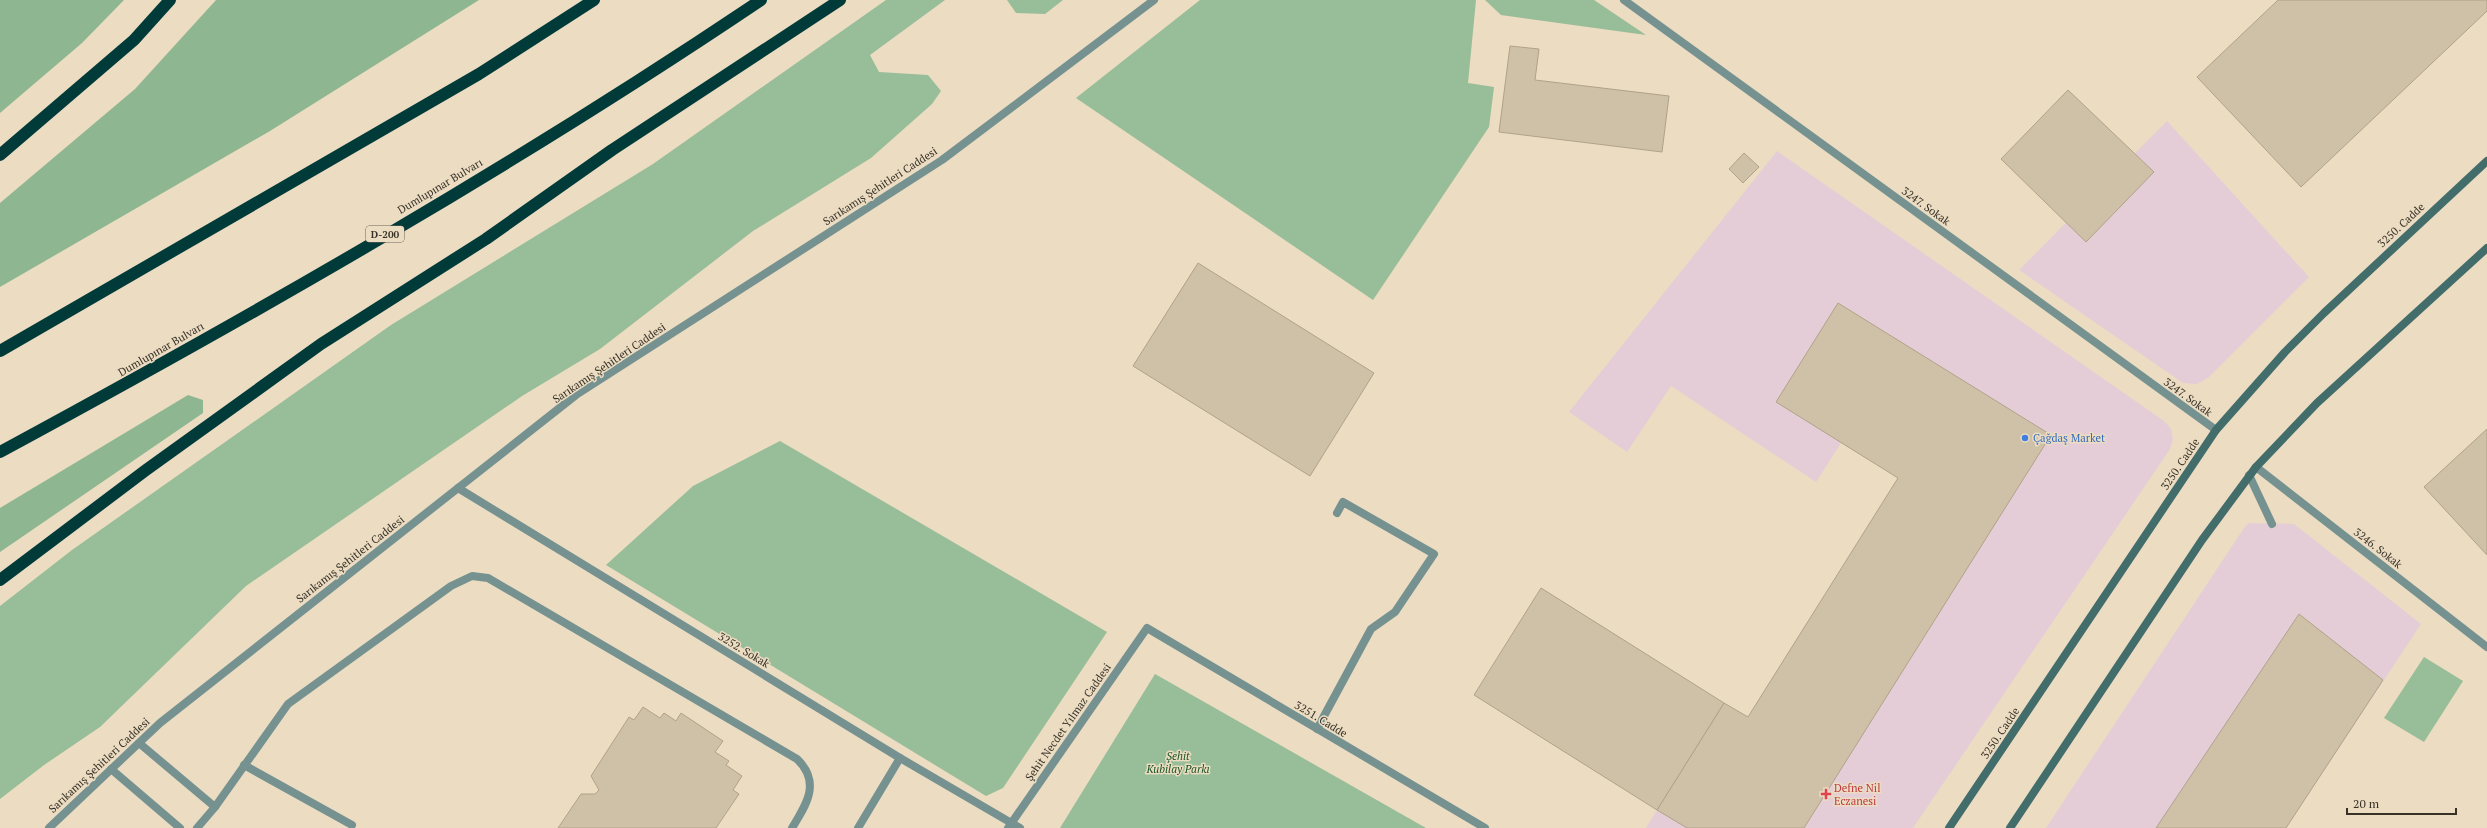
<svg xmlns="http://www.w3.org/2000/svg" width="2487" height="828" font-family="'PT Serif',serif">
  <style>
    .commercial { fill: #e5cdd7 }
    .green { fill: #97bd99 }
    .forest { fill: #8eb791 }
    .building { fill: #cfc1a7; stroke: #b0a289 }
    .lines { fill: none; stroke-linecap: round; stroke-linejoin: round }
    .lane { stroke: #769290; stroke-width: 8 }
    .street { stroke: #769290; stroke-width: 8 }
    .secondary { stroke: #426d6b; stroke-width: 8 }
    .highway { stroke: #003b39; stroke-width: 12 }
    .shop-dot { fill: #3f7fe0; stroke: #ebdcc2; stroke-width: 1.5 }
    .health-dot { fill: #e0444e; stroke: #ebdcc2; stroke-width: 1.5 }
    .labels { text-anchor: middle; stroke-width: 3; stroke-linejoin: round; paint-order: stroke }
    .shield { fill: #ebdcc2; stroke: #6d6456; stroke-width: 1 }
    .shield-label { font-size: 10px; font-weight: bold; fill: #373127 }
    .street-label { font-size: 11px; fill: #373127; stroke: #ebdcc2 }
    .shop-label { font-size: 11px; fill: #366cbe; stroke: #ebdcc2; text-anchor: start }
    .park-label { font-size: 11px; font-style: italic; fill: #165322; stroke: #ebdcc2 }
    .health-label { font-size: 11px; fill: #be3a42; stroke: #ebdcc2; text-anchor: start }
  </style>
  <rect width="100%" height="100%" fill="#ebdcc2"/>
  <g class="commercial">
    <path d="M2167 121 2309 277 2209 377 2197 384 2183 383 2019 270Z"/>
    <path d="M1777 151 2164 421 2171 429 2173 439 2170 449 1913 828H1646L1724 703 1748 717 1898 478 1841 443 1816 482 1671 386 1627 452 1569 412Z"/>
    <path d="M2249 523 2294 524 2421 624 2286 828H2046L2244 528Z"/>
  </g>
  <g class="green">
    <path d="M886 0H945L870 55 879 72 928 75 941 91 932 104 871 158 753 231 600 349 522 396 246 586 100 727 44 765 0 799V606L72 550 391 325 653 164Z"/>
    <path d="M1007 0H1063L1045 14 1016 13Z"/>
    <path d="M1200 0H1476L1468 83 1494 87 1489 127 1373 300 1076 98Z"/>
    <path d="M1485 0H1594L1646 35 1501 15Z"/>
    <path d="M780 441 1107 632 1003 788 986 796 606 565 693 486Z"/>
    <path d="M2424 657 2463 681 2424 742 2384 718Z"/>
    <path d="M1155 674 1426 828H1060Z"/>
  </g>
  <g class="forest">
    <path d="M0 0H124L82 43 0 113Z"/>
    <path d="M216 0H479L270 131 0 287V203L135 89Z"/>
    <path d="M188 395 203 400V413L0 552V508Z"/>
  </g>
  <g class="building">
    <path d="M2278 0H2487V11L2301 187 2197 77Z"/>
    <path d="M1510 46 1539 49 1535 80 1669 96 1662 152 1499 132Z"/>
    <path d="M2068 90 2154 172 2086 242 2001 159Z"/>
    <path d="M1744 153 1759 167 1743 183 1729 169Z"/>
    <path d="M1198 263 1374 373 1310 476 1133 366Z"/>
    <path d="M1838 303 2051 435 1804 828H1687L1657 810 1724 703 1748 717 1898 478 1776 402Z"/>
    <path d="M2487 429V555L2424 487Z"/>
    <path d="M1541 588 1724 703 1657 810 1474 695Z"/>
    <path d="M2299 614 2383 680 2286 828H2156Z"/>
    <path d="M643 707 660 718 664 713 676 721 681 713 723 741 715 752 729 761 726 765 742 776 733 790 739 794 716 828H558L581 794H595L599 790 591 776 629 717 634 720Z"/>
  </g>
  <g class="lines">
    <g class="lane">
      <path d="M2249 475 2272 524"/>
      <path d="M1317 729 1371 629 1395 612 1434 554 1343 502 1337 513"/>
      <path d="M139 743 215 807"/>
      <path d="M244 765 352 825"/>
      <path d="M111 769 180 828"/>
      <path d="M197 828 215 807 288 704 451 586 472 576 488 578 797 759C821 782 807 804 792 828"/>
    </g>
    <g class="street">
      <path d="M1624 0 2216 430"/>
      <path d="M2256 467 2487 647"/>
      <path d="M458 488 900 758 1020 828"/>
      <path d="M49 828 160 723 576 395 942 160 1154 0"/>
      <path d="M858 828 900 758"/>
      <path d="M1008 828 1147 628 1485 828"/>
    </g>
    <g class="secondary">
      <path d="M1949 828 2216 430 2285 352 2324 313 2487 161"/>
      <path d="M2010 828 2202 540 2256 467 2317 403 2487 248"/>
    </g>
    <g class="highway">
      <path d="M0 155 134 40 170 0"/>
      <path d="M0 351 479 74 594 0"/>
      <path d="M0 452C259 312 516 165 761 0"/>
      <path d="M0 580 146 470 321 344 486 239 612 150 840 0"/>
    </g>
  </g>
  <circle class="shop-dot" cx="2025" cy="438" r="4"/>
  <path class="health-dot" d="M1824 788h4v4h4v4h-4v4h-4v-4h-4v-4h4z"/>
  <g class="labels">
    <rect class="shield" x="366" y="226" width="38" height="16" rx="3"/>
    <g class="shield-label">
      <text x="385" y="238">D-200</text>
    </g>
    <g class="street-label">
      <text transform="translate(440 186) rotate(-31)" y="4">Dumlupınar Bulvarı</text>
      <text transform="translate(880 186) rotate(-33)" y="4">Sarıkamış Şehitleri Caddesi</text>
      <text transform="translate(1926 206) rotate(36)" y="4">3247. Sokak</text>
      <text transform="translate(2401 225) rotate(-43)" y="4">3250. Cadde</text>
      <text transform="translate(161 349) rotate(-30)" y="4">Dumlupınar Bulvarı</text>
      <text transform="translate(609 363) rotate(-34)" y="4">Sarıkamış Şehitleri Caddesi</text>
      <text transform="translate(2188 397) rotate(36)" y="4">3247. Sokak</text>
      <text transform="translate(2180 464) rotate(-56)" y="4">3250. Cadde</text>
      <text transform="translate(2378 548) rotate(38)" y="4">3246. Sokak</text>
      <text transform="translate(350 559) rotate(-38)" y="4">Sarıkamış Şehitleri Caddesi</text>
      <text transform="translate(744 650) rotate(31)" y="4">3252. Sokak</text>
      <text transform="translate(1321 719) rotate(31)" y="4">3251. Cadde</text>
      <text transform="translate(1068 722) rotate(-55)" y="4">Şehit Necdet Yılmaz Caddesi</text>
      <text transform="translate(2000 733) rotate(-56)" y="4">3250. Cadde</text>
      <text transform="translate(99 765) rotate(-43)" y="4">Sarıkamış Şehitleri Caddesi</text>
    </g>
    <g class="shop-label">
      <text x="2033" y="442">Çağdaş Market</text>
    </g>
    <g class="park-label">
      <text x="1178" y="760">Şehit<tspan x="1178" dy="13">Kubilay Parkı</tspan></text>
    </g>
    <g class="health-label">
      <text x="1834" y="792">Defne Nil<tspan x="1834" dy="13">Eczanesi</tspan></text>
    </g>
  </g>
  <path d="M2347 808v6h109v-6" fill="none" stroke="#373127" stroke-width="2"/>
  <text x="2353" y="808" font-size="12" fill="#373127" stroke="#ebdcc2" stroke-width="3" paint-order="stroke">20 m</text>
</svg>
